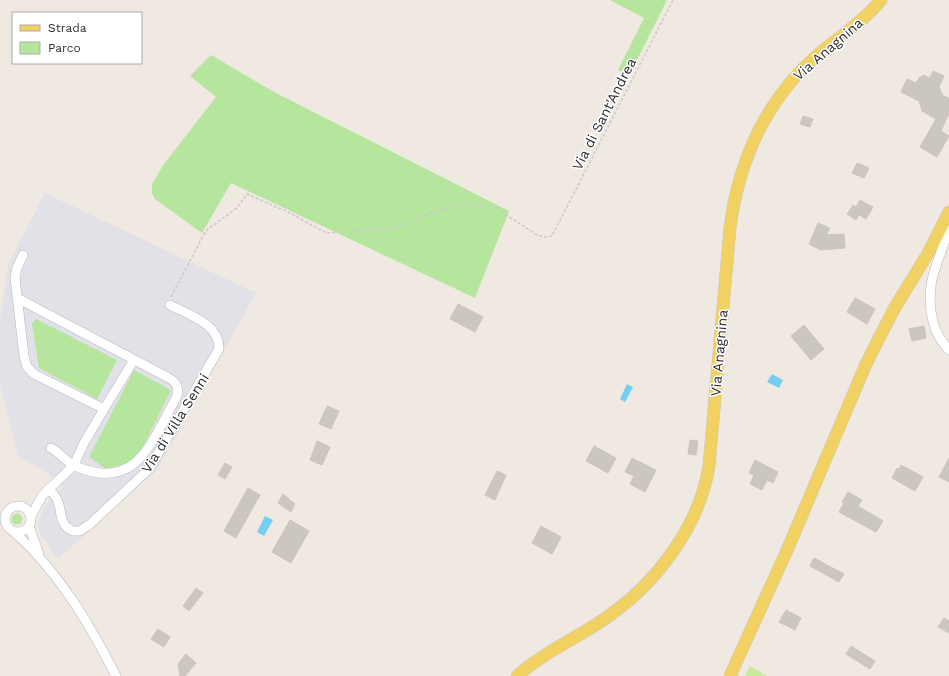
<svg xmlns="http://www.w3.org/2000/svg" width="949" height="676" font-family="'Work Sans',sans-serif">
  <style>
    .industrial { fill: #e3e1e8 }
    .green { fill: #b6e59e }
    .pitch { fill: #c9ec9a }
    .water { fill: #75cff0 }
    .building { fill: #cbc7bf; stroke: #cbc5ba }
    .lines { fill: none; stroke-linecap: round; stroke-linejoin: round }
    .minor-casing { stroke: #b4b7c1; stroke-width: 10 }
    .major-casing { stroke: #c9c9c9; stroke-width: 13 }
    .path { stroke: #c9c9c9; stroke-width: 1.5; stroke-dasharray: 3 2; stroke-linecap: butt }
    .minor { stroke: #fff; stroke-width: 9 }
    .major { stroke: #f2d163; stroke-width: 12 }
    .labels { text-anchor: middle; stroke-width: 3; stroke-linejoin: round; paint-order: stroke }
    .street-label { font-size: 14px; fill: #2e2e2e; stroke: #fff }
  </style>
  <rect width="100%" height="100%" fill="#efe9e1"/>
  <path class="industrial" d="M45 193 256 293 158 468 58 559 40 534 38 523 44 507 63 486 57 479 18 456 0 384V321L8 265Z"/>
  <g class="green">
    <path d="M610 0H667L629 76 618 70 644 18Z"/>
    <path d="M211 55 274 92 509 211 475 298 231 183 202 233 155 199 152 193V184L164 164 216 97 190 76Z"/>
    <path d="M36 319 117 360 97 399 39 368 32 324Z"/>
    <path d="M134 370 171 390 136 461 106 469 89 457Z"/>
    <circle cx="17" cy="519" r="5.5"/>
  </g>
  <path class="pitch" d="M750 666 767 676H745Z"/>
  <g class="water">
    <path d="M772 374 783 380 779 388 767 382Z"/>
    <path d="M627 384 633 387 625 402 620 399Z"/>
    <path d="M265 516 273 520 264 536 257 532Z"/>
  </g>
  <g class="building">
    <path d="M933 71 944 76 939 87 943 96 949 98V113L941 131 949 136 937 157 920 147 936 119 922 111 919 101 901 92 907 79 916 83 919 78 924 75 930 78Z"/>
    <path d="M803 116 813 119 810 127 800 124Z"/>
    <path d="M857 163 869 168 864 178 852 173Z"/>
    <path d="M860 200 873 207 866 219 859 215 856 220 847 214 853 205 856 207Z"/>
    <path d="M818 223 830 228 826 235 844 234 845 248 821 250 809 244Z"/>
    <path d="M855 298 875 309 867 324 847 312Z"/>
    <path d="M458 304 483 317 475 332 450 319Z"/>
    <path d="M804 325 824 349 811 360 791 336Z"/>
    <path d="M924 326 926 338 912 341 909 329Z"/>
    <path d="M327 406 339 411 331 429 319 424Z"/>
    <path d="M690 440 698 441 696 455 688 454Z"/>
    <path d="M317 441 330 447 322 465 310 460Z"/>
    <path d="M594 446 616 458 608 473 586 461Z"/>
    <path d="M632 458 656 470 645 492 630 484 634 476 625 472Z"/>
    <path d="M949 458V482L939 477Z"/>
    <path d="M755 460 778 472 773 483 767 480 762 490 750 484 754 475 749 473Z"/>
    <path d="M225 463 232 467 225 479 218 475Z"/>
    <path d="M901 465 923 477 915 491 892 478 897 468 899 469Z"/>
    <path d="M497 471 506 475 495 500 485 495Z"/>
    <path d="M248 488 260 495 236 538 224 531Z"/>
    <path d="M848 492 862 500 858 506 883 521 876 532 839 512 844 503 842 502Z"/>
    <path d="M283 494 295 504 291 512 278 503Z"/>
    <path d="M290 520 309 531 291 563 272 552Z"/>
    <path d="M541 526 561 537 552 554 532 543Z"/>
    <path d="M814 558 844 574 839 582 810 566Z"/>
    <path d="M196 588 203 593 189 611 183 606Z"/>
    <path d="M786 610 801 618 795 630 779 622Z"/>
    <path d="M944 618 949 621V633L938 627Z"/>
    <path d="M158 629 170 637 164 647 151 639Z"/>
    <path d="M851 646 875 661 870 669 846 654Z"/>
    <path d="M186 654 196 663 185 676H180L178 664Z"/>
  </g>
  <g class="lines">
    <g class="minor-casing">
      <g id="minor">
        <path d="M946 219C949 237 941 250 936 266 926 293 928 329 949 350"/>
        <path d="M23 255 17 268 15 278 24 356 27 367 34 374 104 409 84 443 74 465 42 496 31 516"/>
        <path d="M17 298 169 378C177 383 180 389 176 398 151 442 137 493 75 466 68 463 59 452 51 448"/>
        <path d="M104 409 134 360"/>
        <path d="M48 489C68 504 53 522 73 531H80L89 525 149 469 219 349C220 324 189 315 170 305"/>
        <circle cx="18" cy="519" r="13"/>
        <path d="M29 526 39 554"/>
        <path d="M14 532C59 572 89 623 116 676"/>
      </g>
    </g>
    <g class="major-casing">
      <g id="major">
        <path d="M517 676C543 653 575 639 603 620 655 585 699 528 709 466L730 228C738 163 765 102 814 58 836 39 862 23 881 0"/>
        <path d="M730 676 788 548 866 364 894 309 927 255 949 212"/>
      </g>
    </g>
    <path class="path" d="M171 297 204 234 208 229 237 208 247 194 288 212 326 233 390 228 405 225 430 213 473 203 496 208 537 235 544 237 552 236 673 0"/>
    <use href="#minor" class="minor"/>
    <use href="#major" class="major"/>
  </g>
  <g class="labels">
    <g class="street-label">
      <text transform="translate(828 49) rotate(-41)" y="5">Via Anagnina</text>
      <text transform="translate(604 114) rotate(-63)" y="5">Via di Sant'Andrea</text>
      <text transform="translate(719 353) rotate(-85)" y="5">Via Anagnina</text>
      <text transform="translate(175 423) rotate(-58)" y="5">Via di Villa Senni</text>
    </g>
  </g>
  <rect x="12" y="12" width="130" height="52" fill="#ffffff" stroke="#ababab"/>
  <rect x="20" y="25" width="20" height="6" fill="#f2d163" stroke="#ababab"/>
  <text x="48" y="32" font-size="12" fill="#2e2e2e">Strada</text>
  <rect x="20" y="42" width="20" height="12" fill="#b6e59e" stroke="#ababab"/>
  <text x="48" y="52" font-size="12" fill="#2e2e2e">Parco</text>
</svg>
